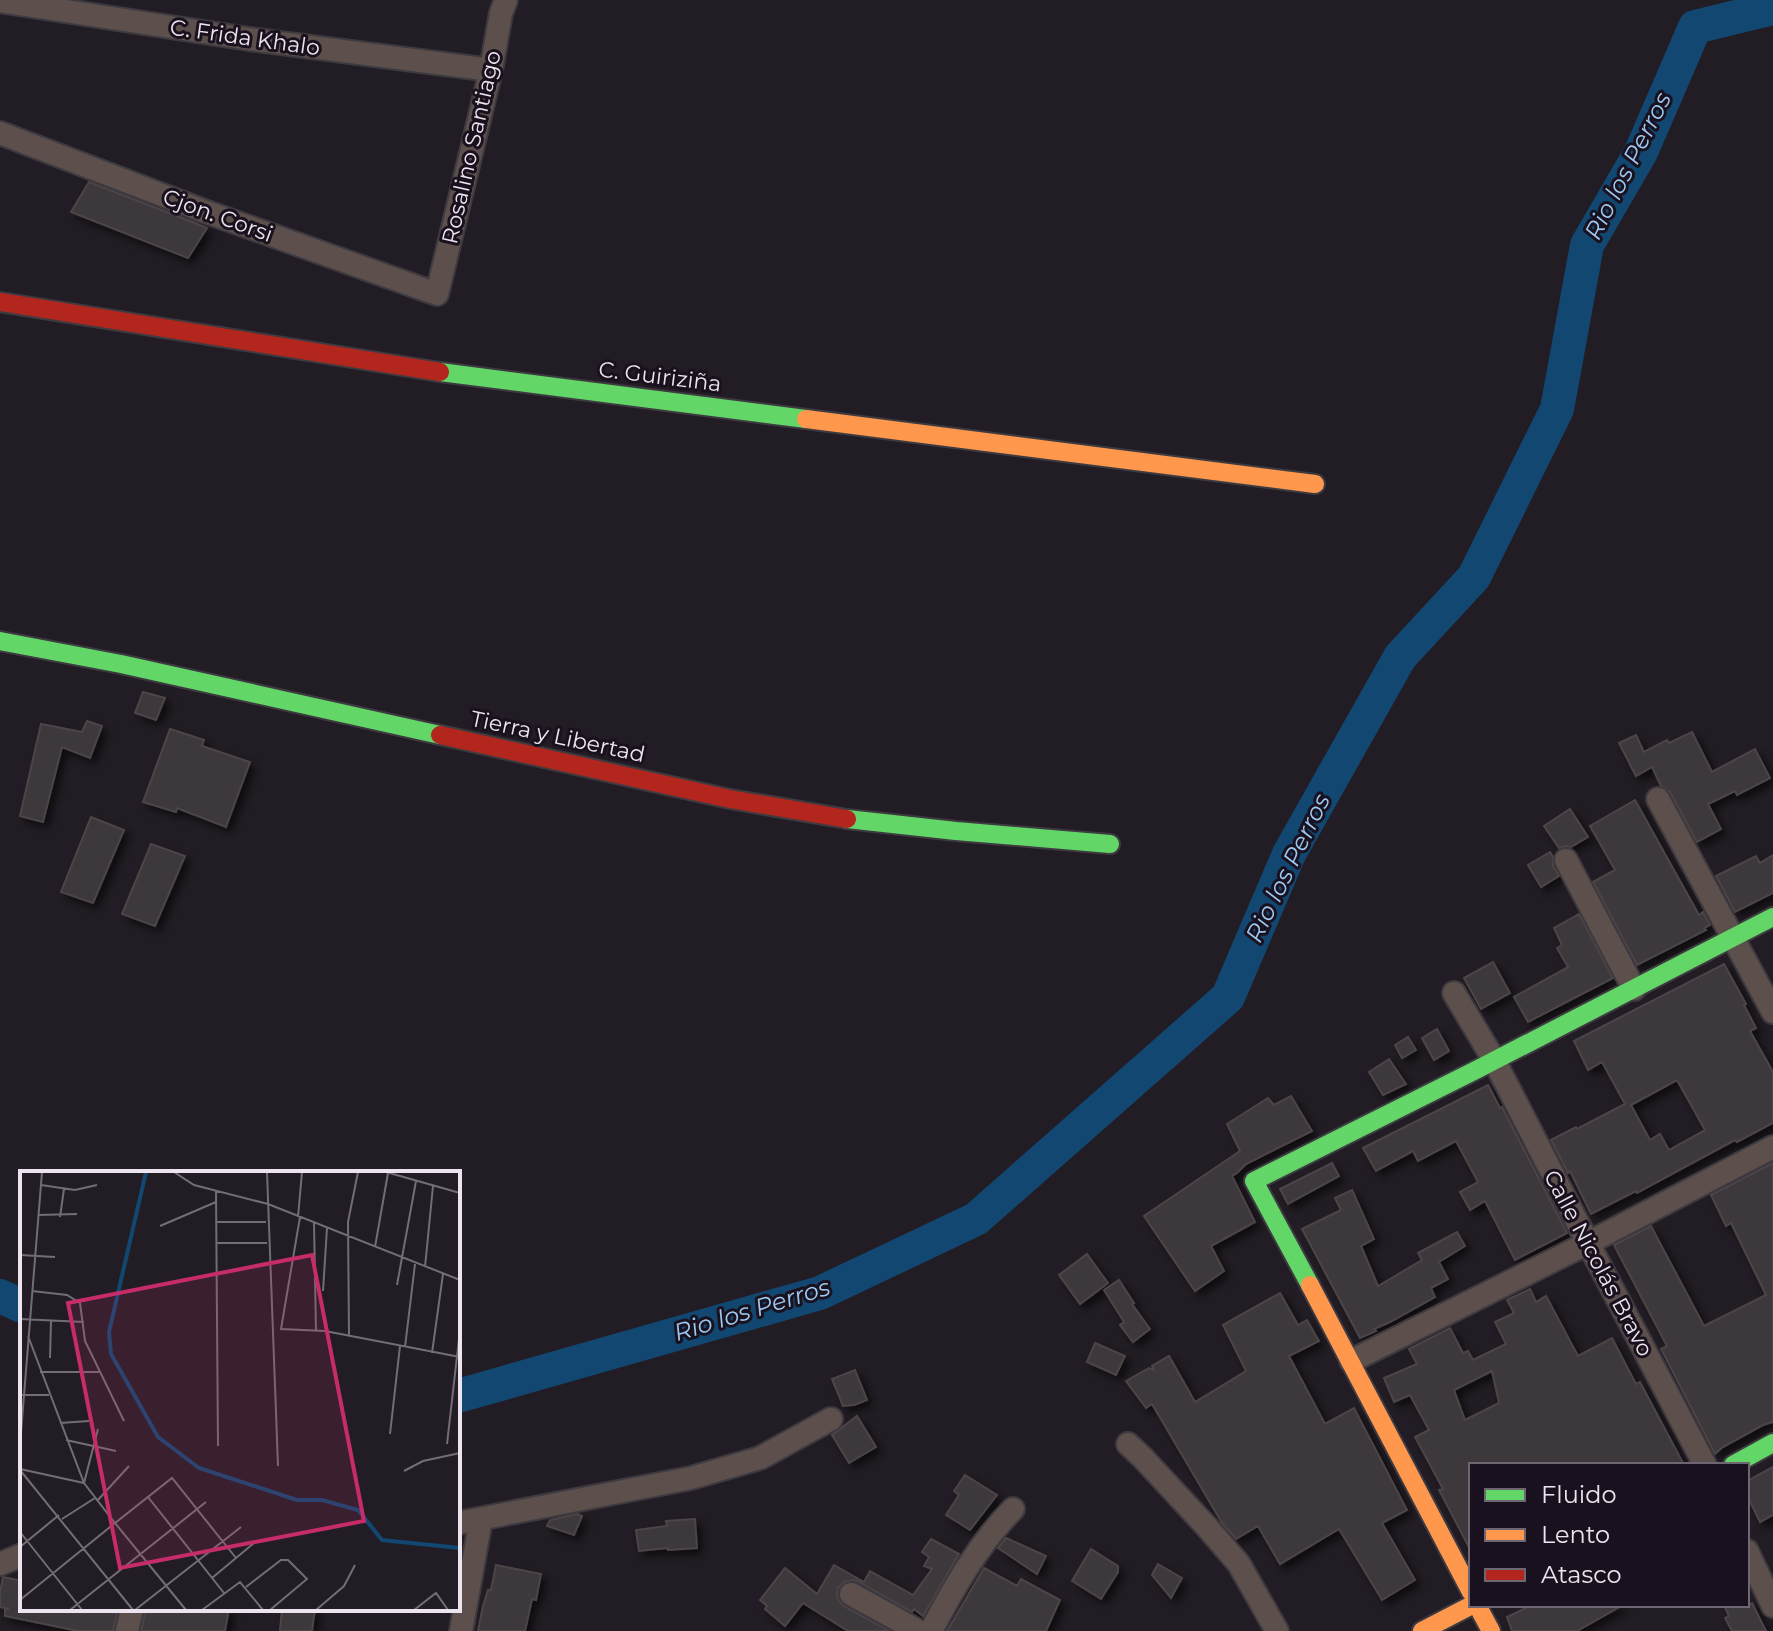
<svg xmlns="http://www.w3.org/2000/svg" width="1773" height="1631" font-family="Montserrat,sans-serif">
  <style>
    .lines { fill: none; stroke-linecap: round; stroke-linejoin: round }
    .river { stroke: #124771; stroke-width: 34 }
    .building { fill: #3e373a; stroke: #4c4548; stroke-width: 2; fill-rule: evenodd; filter: url(#shadow) }
    .street-casing { stroke: #3d3a40; stroke-width: 26 }
    .fast-casing { stroke: #3d3a40; stroke-width: 22 }
    .slow-casing { stroke: #3d3a40; stroke-width: 22 }
    .jam-casing { stroke: #3d3a40; stroke-width: 22 }
    .street { stroke: #5d504c; stroke-width: 22 }
    .fast { stroke: #63d668; stroke-width: 18 }
    .slow { stroke: #ff974d; stroke-width: 18 }
    .jam { stroke: #b3261e; stroke-width: 18 }
    .labels { text-anchor: middle; stroke-width: 6; stroke-linejoin: round; paint-order: stroke }
    .street-label { font-size: 22px; fill: #ece5ef; stroke: #1a111e }
    .water-label { font-size: 24px; font-style: italic; fill: #9cc8f2; stroke: #1a111e }
    .inset-river { fill: none; stroke: #124771; stroke-width: 4 }
    .inset-road { fill: none; stroke: #736d75; stroke-width: 2 }
    .view { fill: #c62c6a; fill-opacity: 0.15; stroke: #c62c6a; stroke-width: 4 }
    .inset-edge { fill: none; stroke: #ece5ef; stroke-width: 4 }
  </style>
  <defs>
    <filter id="shadow"><feDropShadow dx="5" dy="5" stdDeviation="4" flood-color="#0009"/></filter>
  </defs>
  <rect width="100%" height="100%" fill="#221d24"/>
  <g class="lines">
    <g class="river">
      <path d="M0 1296 22 1306"/>
      <path d="M458 1396 820 1293 976 1219 1228 997 1289 854 1400 657 1474 577 1557 409 1587 245 1641 152 1695 27 1773 8"/>
    </g>
  </g>
  <g class="building">
    <path d="M89 182 195 223 207 228 188 258 71 212Z"/>
    <path d="M143 692 165 698 156 720 135 713Z"/>
    <path d="M87 721 102 726 90 758 62 747 43 822 20 816 41 724 82 732Z"/>
    <path d="M170 729 204 740 202 746 250 762 226 827 177 808 176 812 143 802Z"/>
    <path d="M1692 732 1712 772 1755 749 1770 778 1737 795 1735 791 1708 804 1721 829 1697 842 1670 792 1661 786 1652 767 1636 776 1619 743 1636 735 1644 752 1667 740 1669 743Z"/>
    <path d="M1635 800 1699 915 1703 912 1710 925 1704 928 1706 930 1637 965 1593 882 1615 870 1590 826Z"/>
    <path d="M1570 809 1588 837 1571 847 1566 846 1559 848 1544 826Z"/>
    <path d="M91 817 124 830 93 903 61 892Z"/>
    <path d="M151 844 185 856 155 926 122 914Z"/>
    <path d="M1550 852 1553 857V866L1559 876 1541 887 1528 865Z"/>
    <path d="M1773 855V893L1735 912 1716 876 1756 856 1760 863Z"/>
    <path d="M1579 914 1613 978 1528 1022 1514 997 1568 967 1557 948 1562 945 1554 928Z"/>
    <path d="M1493 962 1510 993 1481 1009 1464 978Z"/>
    <path d="M1724 964 1746 1004 1744 1005 1756 1028 1750 1031 1773 1072V1123L1737 1142 1735 1140 1637 1193 1636 1191 1591 1214 1570 1171 1568 1173 1551 1140 1576 1127 1577 1129 1625 1104 1602 1062 1588 1070 1574 1041ZM1677 1080 1705 1130 1669 1150 1660 1134 1650 1140 1631 1105Z"/>
    <path d="M1437 1029 1449 1051 1434 1060 1422 1038Z"/>
    <path d="M1408 1037 1416 1050 1402 1058 1395 1045Z"/>
    <path d="M1389 1059 1406 1084 1383 1095 1369 1072Z"/>
    <path d="M1488 1085 1500 1108 1502 1107 1567 1233 1515 1260 1485 1201 1470 1210 1460 1192 1478 1182 1456 1141 1418 1161 1413 1151 1376 1171 1363 1148Z"/>
    <path d="M1291 1096 1312 1131 1246 1164 1237 1173 1232 1176 1255 1222 1211 1246 1224 1271 1195 1291 1144 1216 1240 1151 1227 1124 1268 1098 1274 1105Z"/>
    <path d="M1332 1163 1339 1176 1288 1204 1280 1189Z"/>
    <path d="M1773 1163V1422L1763 1425 1723 1447 1715 1454 1661 1349 1667 1346 1614 1245 1651 1226 1704 1326 1766 1295 1731 1223 1726 1226 1711 1195Z"/>
    <path d="M1352 1190 1374 1239 1361 1246 1378 1286 1422 1260 1418 1253 1457 1232 1465 1246 1439 1262 1448 1279 1431 1288 1435 1297 1390 1322 1374 1329 1376 1331 1360 1338 1302 1229 1341 1210 1335 1198Z"/>
    <path d="M1087 1254 1108 1283 1080 1304 1059 1275Z"/>
    <path d="M1119 1280 1134 1303 1132 1304 1150 1329 1133 1342 1120 1325 1124 1322 1104 1290Z"/>
    <path d="M1530 1289 1536 1302 1546 1296 1578 1356 1612 1338 1636 1384 1640 1382 1684 1465H1471V1551L1439 1490 1443 1489 1415 1437 1429 1430 1410 1395 1394 1402 1384 1378 1417 1364 1409 1349 1450 1328 1463 1353 1468 1351 1473 1360 1506 1344 1495 1322 1514 1313 1507 1300ZM1492 1371 1499 1403 1465 1420 1454 1390Z"/>
    <path d="M1280 1293 1298 1325 1307 1320 1319 1341 1289 1356 1325 1424 1354 1408 1407 1510 1382 1523 1415 1580 1382 1600 1339 1529 1280 1564 1258 1526 1236 1539 1222 1523 1152 1404 1146 1408 1126 1381 1149 1368 1154 1370 1152 1366 1169 1356 1195 1402 1246 1371 1223 1325Z"/>
    <path d="M1095 1343 1125 1356 1116 1375 1087 1362Z"/>
    <path d="M855 1370 867 1400 854 1405 843 1406 832 1379Z"/>
    <path d="M857 1416 876 1447 849 1463 832 1435Z"/>
    <path d="M1773 1467V1515L1760 1522 1747 1495V1481Z"/>
    <path d="M965 1475 997 1495 970 1530 946 1515 959 1495 954 1491Z"/>
    <path d="M577 1514 582 1516 574 1535 547 1526 550 1520Z"/>
    <path d="M695 1519 697 1548 668 1550V1548L639 1551 636 1530 667 1526 666 1521Z"/>
    <path d="M1006 1538 1046 1556 1037 1574 998 1548Z"/>
    <path d="M931 1539 959 1554 923 1616 914 1609 912 1612 857 1581 852 1580 844 1582 838 1588 837 1595 839 1601 844 1606 889 1631H848L803 1603 785 1626 765 1609 767 1606 760 1600 785 1568 817 1594 834 1565 864 1582 870 1571 913 1595 932 1569 924 1566 929 1557 922 1552Z"/>
    <path d="M1091 1549 1118 1566V1572L1101 1599 1072 1581Z"/>
    <path d="M1158 1564 1182 1578 1171 1598 1152 1575Z"/>
    <path d="M496 1565 541 1574 536 1600 532 1599 525 1631H478L483 1606 488 1590H491Z"/>
    <path d="M984 1568 1017 1586 1021 1579 1060 1600 1046 1631H947Z"/>
    <path d="M3 1577 22 1581V1609H96L117 1613 113 1631H78L5 1616V1609H9L0 1607V1592Z"/>
    <path d="M1752 1603 1766 1631H1732L1725 1618 1729 1616 1724 1605H1749Z"/>
    <path d="M1532 1605H1623L1577 1631H1512L1507 1617Z"/>
    <path d="M146 1609H229L225 1631H141Z"/>
    <path d="M282 1609H315L312 1631H280Z"/>
  </g>
  <g class="lines">
    <g class="street-casing">
      <g id="street">
        <path d="M0 1 249 39 491 70"/>
        <path d="M0 133 204 211 437 294 491 70 501 13 506 0"/>
        <path d="M1658 799 1773 1012"/>
        <path d="M1566 860 1634 989"/>
        <path d="M1454 993 1494 1060 1588 1243 1705 1465"/>
        <path d="M1351 1361 1588 1243 1773 1147"/>
        <path d="M1128 1444 1143 1458 1207 1527 1239 1564 1277 1631"/>
        <path d="M458 1523 691 1478 760 1458 831 1419"/>
        <path d="M1747 1551 1773 1606"/>
        <path d="M0 1564 22 1555"/>
        <path d="M851 1594 918 1631"/>
        <path d="M127 1631 132 1609"/>
        <path d="M461 1631 481 1519"/>
        <path d="M931 1631C954 1587 978 1545 1013 1509"/>
      </g>
    </g>
    <g class="fast-casing">
      <g id="fast">
        <path d="M440 372 806 419"/>
        <path d="M0 641 121 664 440 735"/>
        <path d="M847 819 956 831 1110 844"/>
        <path d="M1310 1285 1254 1181 1476 1070 1773 917"/>
        <path d="M1733 1465 1773 1443"/>
      </g>
    </g>
    <g class="slow-casing">
      <g id="slow">
        <path d="M806 419 1315 484"/>
        <path d="M1310 1285 1471 1592"/>
        <path d="M1477 1605 1491 1631"/>
        <path d="M1422 1631 1472 1605"/>
      </g>
    </g>
    <g class="jam-casing">
      <g id="jam">
        <path d="M0 302 440 372"/>
        <path d="M440 735 730 799 847 819"/>
      </g>
    </g>
    <use href="#street" class="street"/>
    <use href="#fast" class="fast"/>
    <use href="#slow" class="slow"/>
    <use href="#jam" class="jam"/>
  </g>
  <g class="labels">
    <g class="street-label">
      <text transform="translate(245 37) rotate(8)" y="8">C. Frida Khalo</text>
      <text transform="translate(471 147) rotate(-77)" y="8">Rosalino Santiago</text>
      <text transform="translate(218 215) rotate(20)" y="8">Cjon. Corsi</text>
      <text transform="translate(660 376) rotate(7)" y="8">C. Guiriziña</text>
      <text transform="translate(558 736) rotate(12)" y="8">Tierra y Libertad</text>
      <text transform="translate(1599 1263) rotate(62)" y="8">Calle Nicolás Bravo</text>
    </g>
    <g class="water-label">
      <text transform="translate(1628 166) rotate(-63)" y="8">Rio los Perros</text>
      <text transform="translate(1288 868) rotate(-64)" y="8">Rio los Perros</text>
      <text transform="translate(752 1310) rotate(-17)" y="8">Rio los Perros</text>
    </g>
  </g>
  <g transform="translate(20 1171)">
    <rect width="440" height="440" fill="#221d24"/>
    <path class="inset-river" d="M126 1 89 161 91 183 138 266 179 297 277 329H302L338 339 362 369 440 377"/>
    <path class="inset-road" d="M154 1 174 14 248 33 440 109M247 1 258 295M366 1 440 22M21 14 55 19 77 14M196 20 198 275M18 44 57 43M40 46 44 18M278 46 282 1M280 46 261 158 305 160 440 186M196 51H246M294 52 296 160M140 55 196 31M196 72H247M355 76 368 2M0 84 35 86M405 96 413 15M377 114 396 10M12 120 47 124 60 132 65 170 104 250M303 120 307 57M0 148 64 151M329 164 328 51 338 1M8 165 64 312 95 352 152 307 216 387M385 176 395 93M412 182 423 103M30 187 31 150M20 201H79M0 224H29M40 252 69 250M370 263 380 175M46 269 96 280M427 273 440 159M0 274 22 1M0 298 64 312 78 258M0 299 113 439M384 300 403 290 440 282M128 326 204 422M77 330 109 295M42 348 75 327M0 361 62 439M0 376 39 344M192 407 234 372M226 416 261 389H268L287 408 250 439M0 429 95 352 166 439M50 439 186 331M115 439 221 356M182 439 220 411 243 439M296 439 324 415 335 394M394 439 416 422 428 439"/>
    <path class="view" d="M292 84 344 350 100 397 48 132Z"/>
    <rect width="440" height="440" class="inset-edge"/>
  </g>
  <rect x="1469" y="1463" width="280" height="144" fill="#1a111e" stroke="#6e6672" stroke-width="2"/>
  <rect x="1485" y="1489" width="40" height="12" fill="#63d668" stroke="#6e6672" stroke-width="2"/>
  <text x="1541" y="1503" font-size="24" fill="#ece5ef">Fluido</text>
  <rect x="1485" y="1529" width="40" height="12" fill="#ff974d" stroke="#6e6672" stroke-width="2"/>
  <text x="1541" y="1543" font-size="24" fill="#ece5ef">Lento</text>
  <rect x="1485" y="1569" width="40" height="12" fill="#b3261e" stroke="#6e6672" stroke-width="2"/>
  <text x="1541" y="1583" font-size="24" fill="#ece5ef">Atasco</text>
</svg>
